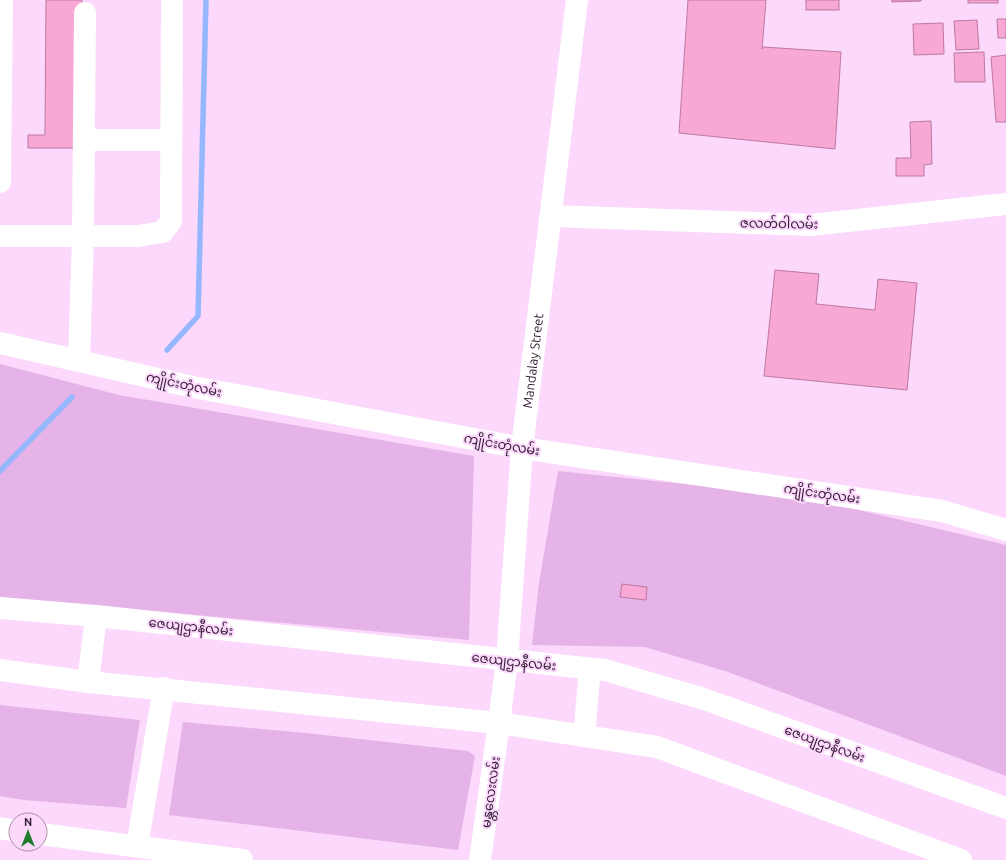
<svg xmlns="http://www.w3.org/2000/svg" width="1006" height="860" font-family="Ubuntu,'Noto Sans Myanmar',sans-serif">
  <style>
    .green { fill: #e5b3e7 }
    .lines { fill: none; stroke-linecap: round; stroke-linejoin: round }
    .stream { stroke: #96b7fd; stroke-width: 5.5 }
    .building { fill: #f7a8d4; stroke: #bf79a1 }
    .street { stroke: #fff; stroke-width: 22 }
    .secondary { stroke: #fff; stroke-width: 22 }
    .labels { text-anchor: middle; stroke-width: 4; stroke-linejoin: round; paint-order: stroke }
    .street-label { font-size: 13px; fill: #321d34; stroke: #fbd8fc }
  </style>
  <rect width="100%" height="100%" fill="#fbd8fc"/>
  <g class="green">
    <path d="M0 364 119 395 474 456 469 640 0 597Z"/>
    <path d="M558 471 800 496 1006 545V776L728 672 645 647 532 645 539 583Z"/>
    <path d="M0 705 140 720 126 808 24 800 0 796Z"/>
    <path d="M183 722 306 733 468 751 475 756 458 850 169 815Z"/>
  </g>
  <g class="lines">
    <g class="stream">
      <path d="M167 350 198 316 206 0"/>
      <path d="M0 471 72 397"/>
    </g>
  </g>
  <g class="building">
    <path d="M46 0H82L81 148H28V135H45Z"/>
    <path d="M688 0H766L762 49 763 47 841 52 835 149 679 133Z"/>
    <rect x="806" y="0" width="33" height="10"/>
    <path d="M892 0H921V1L892 2Z"/>
    <rect x="968" y="0" width="30" height="3"/>
    <path d="M997 19H1006V38H998Z"/>
    <path d="M977 20 979 49 956 50 954 21Z"/>
    <path d="M943 23 944 54 914 55 913 24Z"/>
    <path d="M984 52 985 82H955L954 53Z"/>
    <path d="M1006 55V122H996L991 57Z"/>
    <path d="M931 121 932 164 924 165V176H896V158H911L910 122Z"/>
    <path d="M775 270 819 274 816 304 875 310 878 279 917 283 907 390 764 376Z"/>
    <path d="M622 584 647 587 646 600 620 597Z"/>
  </g>
  <g class="lines">
    <g class="street">
      <path d="M84 140H171"/>
      <path d="M0 182 2 0"/>
      <path d="M551 216 811 225 1006 204"/>
      <path d="M0 236H138L163 232 171 221 172 0"/>
      <path d="M0 343 193 387 522 448 942 511 1006 530"/>
      <path d="M79 361 83 236 85 13"/>
      <path id="s1" d="M499 723 507 660 522 448 577 0"/>
      <path d="M0 828 16 831"/>
      <path d="M40 834 242 860"/>
      <path d="M137 846 164 688"/>
    </g>
    <g class="secondary">
      <path d="M0 608 96 616 605 670 704 699 1006 808"/>
      <path d="M0 670 88 682 499 723 657 747 961 860"/>
      <path d="M88 682 96 616"/>
      <path d="M584 736 590 669"/>
      <path d="M480 860 499 723"/>
    </g>
  </g>
  <g class="labels">
    <g class="street-label">
      <text transform="translate(779 223) rotate(1)" y="5">ဇလတ်ဝါလမ်း</text>
      <text dy="5" stroke="none"><textPath href="#s1" startOffset="364">Mandalay Street</textPath></text>
      <text transform="translate(184 384) rotate(12)" y="5">ကျိုင်းတုံလမ်း</text>
      <text transform="translate(502 444) rotate(10)" y="5">ကျိုင်းတုံလမ်း</text>
      <text transform="translate(822 493) rotate(8)" y="5">ကျိုင်းတုံလမ်း</text>
      <text transform="translate(191 626) rotate(6)" y="5">ဇေယျဌာနီလမ်း</text>
      <text transform="translate(514 661) rotate(6)" y="5">ဇေယျဌာနီလမ်း</text>
      <text transform="translate(825 743) rotate(20)" y="5">ဇေယျဌာနီလမ်း</text>
      <text transform="translate(490 792) rotate(-82)" y="5">မန္တလေးလမ်း</text>
    </g>
  </g>
  <g transform="translate(28 832)"><circle r="19" fill="#fbd8fc" stroke="#ab8dac"/>
  <path d="M0-3L7 15L0 10L-7 15Z" fill="#207c2c"/>
  <text y="-6" font-size="11" font-weight="bold" text-anchor="middle" fill="#321d34">N</text>
  </g>
</svg>
